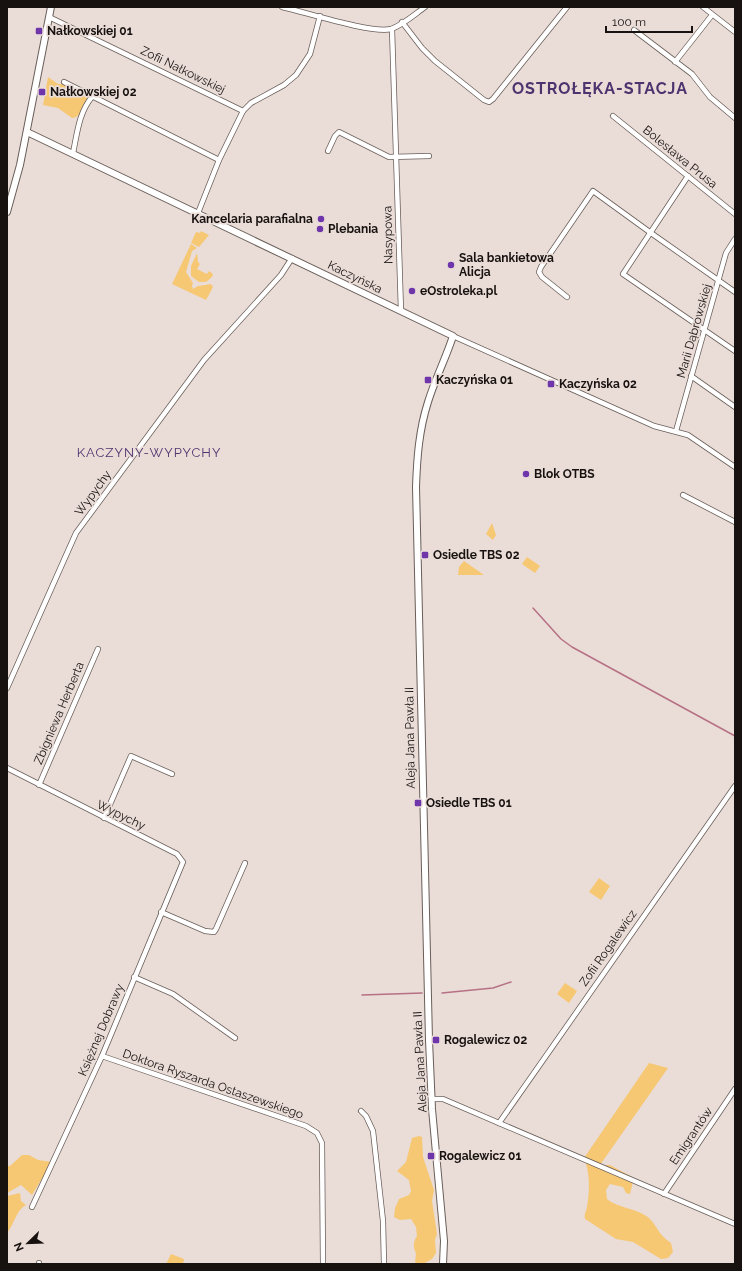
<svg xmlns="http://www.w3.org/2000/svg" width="742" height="1271" font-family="Raleway,sans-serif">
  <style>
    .green { fill: #f7c873 }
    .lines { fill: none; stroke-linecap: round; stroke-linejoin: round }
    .stream { stroke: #b67184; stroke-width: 1.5 }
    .street-casing { stroke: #695e59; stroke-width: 6 }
    .secondary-casing { stroke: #695e59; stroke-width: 8 }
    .street { stroke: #fff; stroke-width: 4.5 }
    .secondary { stroke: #fff; stroke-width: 6 }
    .poi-dot { fill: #6f36ac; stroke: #eadcd7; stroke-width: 1.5 }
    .labels { text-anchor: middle; stroke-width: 3.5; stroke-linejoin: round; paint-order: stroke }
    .poi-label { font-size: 12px; font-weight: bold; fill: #171210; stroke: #eadcd7; text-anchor: start }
    .street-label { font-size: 12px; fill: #171210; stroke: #eadcd7 }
    .neighbourhood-label { font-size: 13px; letter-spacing: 1px; fill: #4d346f; stroke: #eadcd7 }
    .district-label { font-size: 16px; font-weight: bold; letter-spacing: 1px; fill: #4d346f; stroke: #eadcd7 }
  </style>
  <rect width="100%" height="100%" fill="#eadcd7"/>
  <g class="green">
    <path d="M48 77 58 84C69 83 81 90 88 98 81 105 83 117 72 118L58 108 43 105Z"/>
    <path d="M201 231 209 235 199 247 191 243 196 232 200 233Z"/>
    <path d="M191 244 197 248 192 251 186 272 193 283 192 286 193 289 198 286 211 284 213 287 206 300 172 284Z"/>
    <path d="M197 253 198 262 200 264 197 269 207 274 209 271 213 274 212 277 206 282H199L191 276V266Z"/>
    <path d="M492 523 496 535 493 540 486 534Z"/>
    <path d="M527 557 540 566 535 573 522 564Z"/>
    <path d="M464 561 484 575H458L459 567Z"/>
    <path d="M599 878 610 886 601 900 589 892Z"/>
    <path d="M565 983 577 991 569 1003 557 994Z"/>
    <path d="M649 1063 668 1068 600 1165H610L634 1178 630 1194 626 1193 623 1187 610 1184 606 1190 607 1199C619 1209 639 1208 650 1219 659 1229 658 1234 671 1243L673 1252 668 1258 661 1259 633 1242 616 1239 585 1219C584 1213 586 1212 587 1207 590 1190 590 1173 584 1158Z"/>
    <path d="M419 1136 422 1137 423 1157 434 1190 432 1201 437 1234 435 1240 436 1253 432 1259 423 1264H415L416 1253C413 1248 413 1242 417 1236L416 1227 411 1219 400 1220 394 1217 395 1208 399 1199 409 1195 411 1191 409 1180 397 1171 406 1162 412 1138Z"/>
    <path d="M22 1155H29L38 1160 52 1162 32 1195 21 1185 7 1193V1166H10Z"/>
    <path d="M20 1193 21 1201 26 1205C16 1210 14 1225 7 1233V1196Z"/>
    <path d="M171 1254 184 1259 183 1264H166Z"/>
  </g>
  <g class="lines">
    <g class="stream">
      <path d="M533 608 561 639 572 647 735 736"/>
      <path d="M442 993 493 988 511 982"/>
      <path d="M362 995 422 993"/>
    </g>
    <g class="street-casing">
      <g id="street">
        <path d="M282 7C305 12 372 34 391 29 403 25 415 14 425 7"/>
        <path d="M703 7 735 32"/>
        <path d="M49 17 243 111"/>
        <path d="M402 22 422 48 435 61 484 100 489 102 493 99 567 7"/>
        <path d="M392 29 401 311"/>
        <path d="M634 30 692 74 710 97 735 118"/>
        <path d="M675 62 712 15"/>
        <path d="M64 82 219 160"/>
        <path d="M613 116 735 214"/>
        <path d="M328 151 335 136 339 132 389 157 429 156"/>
        <path d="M73 153C77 134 79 112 92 97"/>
        <path d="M688 176 623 274 735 351"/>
        <path d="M198 213 219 160 243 111 251 103 284 85 296 75 310 54 320 16"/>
        <path d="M567 297 542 277 539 272 541 267 593 191 651 233 735 292"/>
        <path d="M453 336 654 426 688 435 735 467"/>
        <path d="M691 376 735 407"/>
        <path d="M676 431 726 253 735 239"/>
        <path d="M683 495 735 522"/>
        <path d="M7 688 76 533 204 360 281 275 292 258"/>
        <path d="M7 768 177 854 183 862 102 1056 32 1207"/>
        <path d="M39 785 98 649"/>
        <path d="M104 818 131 756 172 774"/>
        <path d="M161 912 205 931 214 932 216 929 245 863"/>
        <path d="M134 977 173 994 235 1038"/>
        <path d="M102 1056 306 1126 317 1133 322 1143 323 1264"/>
        <path d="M432 1099H443L735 1224"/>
        <path d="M361 1111 366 1116 373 1131 383 1221 384 1264"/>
        <path d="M499 1123 735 786"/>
        <path d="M664 1194 735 1089"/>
        <path d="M39 1264V1263"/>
      </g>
    </g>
    <g class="secondary-casing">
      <g id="secondary">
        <path d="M27 132 453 336C446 358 435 379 428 402 419 430 417 458 416 487L429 1040 432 1109 444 1241 443 1264"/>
        <path d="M7 212 20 165 51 7"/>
      </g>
    </g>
    <use href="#street" class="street"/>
    <use href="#secondary" class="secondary"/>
  </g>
  <g class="poi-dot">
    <rect x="35" y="27" width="8" height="8" rx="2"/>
    <rect x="38" y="88" width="8" height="8" rx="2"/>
    <circle cx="321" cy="219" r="4"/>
    <circle cx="320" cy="229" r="4"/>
    <circle cx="451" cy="265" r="4"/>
    <circle cx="412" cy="291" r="4"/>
    <rect x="424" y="376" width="8" height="8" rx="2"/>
    <rect x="547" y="380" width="8" height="8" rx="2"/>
    <circle cx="526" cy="474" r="4"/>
    <rect x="421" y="551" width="8" height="8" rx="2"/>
    <rect x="414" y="799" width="8" height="8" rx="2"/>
    <rect x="432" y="1036" width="8" height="8" rx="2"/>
    <rect x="427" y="1152" width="8" height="8" rx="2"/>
  </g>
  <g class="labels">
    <g class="poi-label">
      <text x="47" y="35">Nałkowskiej 01</text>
      <text x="50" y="96">Nałkowskiej 02</text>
      <text x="313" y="223" text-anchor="end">Kancelaria parafialna</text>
      <text x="328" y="233">Plebania</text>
      <text x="459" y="262">Sala bankietowa<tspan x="459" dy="14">Alicja</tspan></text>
      <text x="420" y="295">eOstroleka.pl</text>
      <text x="436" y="384">Kaczyńska 01</text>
      <text x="559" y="388">Kaczyńska 02</text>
      <text x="534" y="478">Blok OTBS</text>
      <text x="433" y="559">Osiedle TBS 02</text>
      <text x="426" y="807">Osiedle TBS 01</text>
      <text x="444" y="1044">Rogalewicz 02</text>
      <text x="439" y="1160">Rogalewicz 01</text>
    </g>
    <g class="street-label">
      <text transform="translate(183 70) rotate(26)" y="4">Zofii Nałkowskiej</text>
      <text transform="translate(680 157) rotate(39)" y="4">Bolesława Prusa</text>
      <text transform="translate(388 235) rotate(-91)" y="4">Nasypowa</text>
      <text transform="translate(355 277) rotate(26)" y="4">Kaczyńska</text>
      <text transform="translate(694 331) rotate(-74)" y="4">Marii Dąbrowskiej</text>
      <text transform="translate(93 493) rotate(-54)" y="4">Wypychy</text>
      <text transform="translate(59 713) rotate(-67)" y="4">Zbigniewa Herberta</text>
      <text transform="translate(410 738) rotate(-91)" y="4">Aleja Jana Pawła II</text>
      <text transform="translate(121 815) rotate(26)" y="4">Wypychy</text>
      <text transform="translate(608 948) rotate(-55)" y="4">Zofii Rogalewicz</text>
      <text transform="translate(101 1030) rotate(-67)" y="4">Księżnej Dobrawy</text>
      <text transform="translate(420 1062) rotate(-93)" y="4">Aleja Jana Pawła II</text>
      <text transform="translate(213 1084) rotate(19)" y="4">Doktora Ryszarda Ostaszewskiego</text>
      <text transform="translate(691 1136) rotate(-56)" y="4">Emigrantów</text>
    </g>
    <g class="neighbourhood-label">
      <text x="149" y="457">KACZYNY-WYPYCHY</text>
    </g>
    <g class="district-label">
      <text x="600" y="94">OSTROŁĘKA-STACJA</text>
    </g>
  </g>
  <rect width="742" height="1271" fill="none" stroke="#171210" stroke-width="16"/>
  <g transform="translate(28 1243) rotate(247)" stroke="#eadcd7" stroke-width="3" paint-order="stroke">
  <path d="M0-3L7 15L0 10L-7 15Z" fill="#171210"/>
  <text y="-6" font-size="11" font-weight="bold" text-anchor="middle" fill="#171210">N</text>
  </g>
  <path d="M606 26v6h86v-6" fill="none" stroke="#171210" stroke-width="2"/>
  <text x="612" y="26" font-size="12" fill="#171210" stroke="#eadcd7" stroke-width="3" paint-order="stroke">100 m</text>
</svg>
